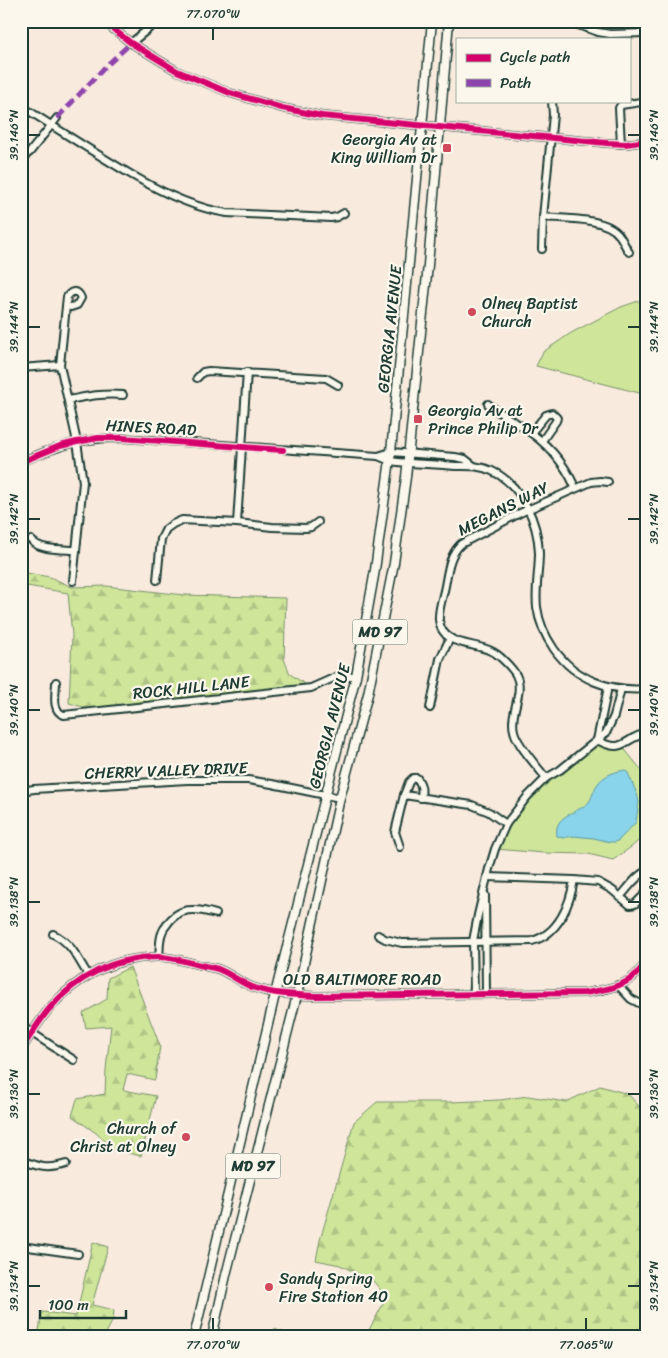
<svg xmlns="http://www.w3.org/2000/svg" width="668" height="1358" font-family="Sriracha,sans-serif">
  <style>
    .grass { fill: url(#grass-tufts); stroke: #769167 }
    .forest { fill: url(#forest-firs); stroke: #769167 }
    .park { fill: #cee59a; stroke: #769167 }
    .water { fill: #8ad4eb; stroke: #5f98a2 }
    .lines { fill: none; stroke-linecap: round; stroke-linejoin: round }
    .minor-casing { stroke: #1f3d34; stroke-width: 10 }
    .major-casing { stroke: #1f3d34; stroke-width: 11 }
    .minor { stroke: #fbf7ec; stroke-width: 6 }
    .major { stroke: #fbf7ec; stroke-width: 8 }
    .quiet { stroke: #8e44ad; stroke-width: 5; stroke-dasharray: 10 5; stroke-linecap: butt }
    .cycleway-casing { stroke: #fbf7ec; stroke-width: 9 }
    .cycleway { stroke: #d6006c; stroke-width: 6 }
    .ticks { fill: none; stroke: #1f3d34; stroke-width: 2 }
    .poi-dot { fill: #d1495b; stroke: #fbf7ec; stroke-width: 2 }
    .labels { text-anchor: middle; stroke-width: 4.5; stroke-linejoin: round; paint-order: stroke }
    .shield { fill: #fbf7ec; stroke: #61756b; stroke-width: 1 }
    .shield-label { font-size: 15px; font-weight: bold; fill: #1f3d34 }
    .poi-label { font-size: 16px; fill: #1f3d34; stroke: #fbf7ec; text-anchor: start }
    .street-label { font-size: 16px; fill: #1f3d34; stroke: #fbf7ec }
    .neatline { fill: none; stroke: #1f3d34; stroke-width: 2 }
    .ticks-label { font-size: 12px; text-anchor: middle; fill: #1f3d34 }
  </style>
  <defs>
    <pattern id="grass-tufts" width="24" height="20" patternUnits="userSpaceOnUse" patternTransform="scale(1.25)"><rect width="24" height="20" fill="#cee59a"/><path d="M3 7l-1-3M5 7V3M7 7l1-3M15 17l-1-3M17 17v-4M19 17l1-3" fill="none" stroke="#b0c585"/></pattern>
    <pattern id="forest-firs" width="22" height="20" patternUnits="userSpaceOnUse" patternTransform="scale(1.25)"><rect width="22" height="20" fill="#cee59a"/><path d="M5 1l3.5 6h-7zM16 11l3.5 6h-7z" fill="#b0c585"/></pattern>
  </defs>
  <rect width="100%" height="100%" fill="#f9eade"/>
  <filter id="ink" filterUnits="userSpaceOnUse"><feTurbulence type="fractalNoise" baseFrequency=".02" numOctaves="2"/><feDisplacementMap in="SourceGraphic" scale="10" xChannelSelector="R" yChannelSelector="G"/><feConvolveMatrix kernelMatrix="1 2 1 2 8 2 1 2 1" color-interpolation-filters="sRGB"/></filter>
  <g filter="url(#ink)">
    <path class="grass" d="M274 1329 298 1337H272Z"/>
    <g class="forest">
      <path d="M21 572 50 577 72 587 106 586 184 595 286 598 284 659 290 674 311 688 97 711 69 703 72 635 68 593 21 585Z"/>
      <path d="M130 967 160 1046 155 1080 127 1074 123 1090 156 1096 141 1156 114 1150 96 1133 72 1116 77 1099 105 1094 106 1069 111 1026 86 1028 83 1013 107 999 108 978Z"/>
      <path d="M600 1086 628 1094 647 1115V1337H365L387 1297 373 1281 340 1265 316 1260 320 1240 354 1122 377 1102H451L500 1100 528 1096 566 1102Z"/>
      <path d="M93 1242 108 1247 92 1305 114 1310 113 1320 104 1337H38L42 1312 76 1316Z"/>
    </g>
    <g class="park">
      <path d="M647 298V395L536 366 543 352 571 333 621 307Z"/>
      <path d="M597 740 622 746 647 777V839L642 837 634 845 613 860 588 854 543 853 495 849 506 824 527 797Z"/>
    </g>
    <path class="water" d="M625 770 628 773 637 794 639 802 636 822 619 840 615 842H610L594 838 573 836 563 838 557 836C553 814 578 814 589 802 592 798 592 795 594 791 599 777 612 772 625 770Z"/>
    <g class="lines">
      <g class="minor-casing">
        <g id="minor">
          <path d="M103 21 131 43 177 71 230 93 282 108 322 116 607 143 626 144 647 141"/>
          <path d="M567 21 598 32 610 34 647 33"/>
          <path d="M131 43 158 21"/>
          <path d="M21 106C58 129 94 153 132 175 161 192 193 208 227 213L331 218 337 217 344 213"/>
          <path d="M621 144 619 108 621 105 641 102"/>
          <path d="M21 159 30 152 57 118"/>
          <path d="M543 217C564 219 606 217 619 235 623 240 625 247 629 252"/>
          <path d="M542 249 543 217 553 115 552 101"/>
          <path d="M66 306 71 307 77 305 81 298C78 290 72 290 67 297L66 306 60 365 77 442 83 482 73 581"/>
          <path d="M21 368 60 365"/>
          <path d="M197 378 203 372 209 371 326 378 338 385"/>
          <path d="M69 400C88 396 104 393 123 395"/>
          <path d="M488 404C498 413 510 418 521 426 545 441 564 462 575 487"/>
          <path d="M531 433 546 415 552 413 557 418 556 421 542 441"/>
          <path d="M378 456 391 452 455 457 465 459 474 466"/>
          <path d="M21 462C46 451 71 441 98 439 106 438 114 438 122 438L378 456 390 461 398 462C417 464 436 464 455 466 469 466 479 465 492 471 522 485 538 522 539 553 539 571 535 589 537 607 539 622 545 636 554 649 576 680 610 692 647 689"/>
          <path d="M237 523 247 372"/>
          <path d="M31 540C40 551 63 549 76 550"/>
          <path d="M157 580 161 539 166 529 173 524 182 520 237 523 272 527 306 528 311 527 318 522"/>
          <path d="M56 682C56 693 51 711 64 715L311 688 338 676H356"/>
          <path d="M430 708 440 659 450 638"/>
          <path d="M597 740C624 755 623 738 647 733"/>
          <path d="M597 740 608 687"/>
          <path d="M546 778C537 766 517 745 514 731 509 713 525 692 516 675 512 668 499 654 491 651 474 642 442 647 439 620 438 609 443 597 445 586 448 571 449 555 461 544L520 513 591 482 600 481 608 482"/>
          <path d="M21 791 34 789 187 780H248L272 784 340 798"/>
          <path d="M404 795 409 782 413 778H417C422 785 422 789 421 798"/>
          <path d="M400 847 395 832 404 795 472 805 489 812 506 824"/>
          <path d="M487 877 574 880 598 882 612 890 630 905 635 904 647 892"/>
          <path d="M485 895 486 993"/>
          <path d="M620 897C628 889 636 875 647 871"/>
          <path d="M53 934C71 942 78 959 88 975"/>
          <path d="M378 935 385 939 402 943 532 941C559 934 570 904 574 880"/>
          <path d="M159 957C160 950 159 940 162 933 163 930 164 928 166 926 178 906 196 908 216 914"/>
          <path d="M618 985 631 999 647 1007"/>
          <path d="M474 994 473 941 478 915 489 869 495 849 506 824 527 797 546 778 560 770 606 733 614 716 621 689"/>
          <path d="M21 1026 74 1060"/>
          <path d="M21 1050C30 1036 39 1021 49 1009 77 976 115 957 158 957 171 957 184 961 196 964 203 966 211 967 218 969 231 974 242 984 255 988 276 995 298 995 319 996L585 993C601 990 620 988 633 977 638 973 642 967 647 962"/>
          <path d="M21 1160C39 1167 47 1170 66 1164"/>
          <path d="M21 1246 78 1254"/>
        </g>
      </g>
      <g class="major-casing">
        <g id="major">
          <path d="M194 1337 278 982 356 676 375 570 391 452 432 21"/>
          <path d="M212 1337 226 1275 297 995 340 798 368 694 394 563 406 477 428 265 449 21"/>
        </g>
      </g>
      <use href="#minor" class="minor"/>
      <use href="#major" class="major"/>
      <path class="quiet" d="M57 118 107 65 131 43"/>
      <g class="cycleway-casing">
        <g id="cycleway">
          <path d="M103 21 131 43 177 71 230 93 282 108 322 116 607 143 626 144 647 141"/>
          <path d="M21 462 60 446 77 442 98 438H122L283 450"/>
          <path d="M21 1050C30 1036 39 1021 49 1009 77 976 115 957 158 957 171 957 184 961 196 964 203 966 211 967 218 969 231 974 242 984 255 988 276 995 298 995 319 996L585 993C601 990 620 988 633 977 638 973 642 967 647 962"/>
        </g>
      </g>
      <use href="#cycleway" class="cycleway"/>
    </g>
  </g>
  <path class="ticks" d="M213 28V40M28 135H40M628 135H640M28 327H40M628 327H640M28 519H40M628 519H640M28 710H40M628 710H640M28 902H40M628 902H640M28 1094H40M628 1094H640M28 1286H40M628 1286H640M213 1318V1330M586 1318V1330"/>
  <g class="poi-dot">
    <rect x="442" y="143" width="10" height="10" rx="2.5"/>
    <circle cx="472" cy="312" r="5"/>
    <rect x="413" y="414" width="10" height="10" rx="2.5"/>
    <circle cx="186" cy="1137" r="5"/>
    <circle cx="269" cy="1287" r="5"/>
  </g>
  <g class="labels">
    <g class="shield">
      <rect x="352.5" y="619.5" width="55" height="25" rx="4"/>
      <rect x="225.5" y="1153.5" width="55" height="25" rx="4"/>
    </g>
    <g class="shield-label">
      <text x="380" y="637">MD 97</text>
      <text x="253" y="1171">MD 97</text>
    </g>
    <g class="poi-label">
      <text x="437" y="145" text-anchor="end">Georgia Av at<tspan x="437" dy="18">King William Dr</tspan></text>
      <text x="482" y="309">Olney Baptist<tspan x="482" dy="18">Church</tspan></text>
      <text x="428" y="416">Georgia Av at<tspan x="428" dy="18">Prince Philip Dr</tspan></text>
      <text x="176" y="1134" text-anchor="end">Church of<tspan x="176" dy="18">Christ at Olney</tspan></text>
      <text x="279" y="1284">Sandy Spring<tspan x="279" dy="18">Fire Station 40</tspan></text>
    </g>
    <g class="street-label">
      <text transform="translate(389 329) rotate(-84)" y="6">GEORGIA AVENUE</text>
      <text transform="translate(151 427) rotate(3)" y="6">HINES ROAD</text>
      <text transform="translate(503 508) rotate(-27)" y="6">MEGANS WAY</text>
      <text transform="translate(191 687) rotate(-6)" y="6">ROCK HILL LANE</text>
      <text transform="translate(329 726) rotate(-76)" y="6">GEORGIA AVENUE</text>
      <text transform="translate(166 770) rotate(-2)" y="6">CHERRY VALLEY DRIVE</text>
      <text x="362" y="985">OLD BALTIMORE ROAD</text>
    </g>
  </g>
  <rect width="668" height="1358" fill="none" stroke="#fbf7ec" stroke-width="55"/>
  <rect x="456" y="38" width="175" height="65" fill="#fbf7ec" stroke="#a3ada2"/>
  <rect x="466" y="54" width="25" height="8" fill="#d6006c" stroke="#a3ada2"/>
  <text x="500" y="62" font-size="15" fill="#1f3d34">Cycle path</text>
  <rect x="466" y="79" width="25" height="8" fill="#8e44ad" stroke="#a3ada2"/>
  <text x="500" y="88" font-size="15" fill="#1f3d34">Path</text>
  <path d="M40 1310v8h86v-8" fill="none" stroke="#1f3d34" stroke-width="2.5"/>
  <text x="48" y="1310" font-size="15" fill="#1f3d34" stroke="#fbf7ec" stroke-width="4" paint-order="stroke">100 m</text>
  <rect x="28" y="28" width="612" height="1302" class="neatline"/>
  <g class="ticks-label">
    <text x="213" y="18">77.070°W</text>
    <text transform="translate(14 135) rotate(-90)" y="4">39.146°N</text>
    <text transform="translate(654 135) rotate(-90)" y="4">39.146°N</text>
    <text transform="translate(14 327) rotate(-90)" y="4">39.144°N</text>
    <text transform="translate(654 327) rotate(-90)" y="4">39.144°N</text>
    <text transform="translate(14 519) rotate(-90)" y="4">39.142°N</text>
    <text transform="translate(654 519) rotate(-90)" y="4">39.142°N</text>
    <text transform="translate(14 710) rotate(-90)" y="4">39.140°N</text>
    <text transform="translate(654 710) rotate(-90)" y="4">39.140°N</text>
    <text transform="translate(14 902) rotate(-90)" y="4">39.138°N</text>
    <text transform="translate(654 902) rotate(-90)" y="4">39.138°N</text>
    <text transform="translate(14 1094) rotate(-90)" y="4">39.136°N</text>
    <text transform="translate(654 1094) rotate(-90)" y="4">39.136°N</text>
    <text transform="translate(14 1286) rotate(-90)" y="4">39.134°N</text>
    <text transform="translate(654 1286) rotate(-90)" y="4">39.134°N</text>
    <text x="213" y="1349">77.070°W</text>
    <text x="586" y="1349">77.065°W</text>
  </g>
</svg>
